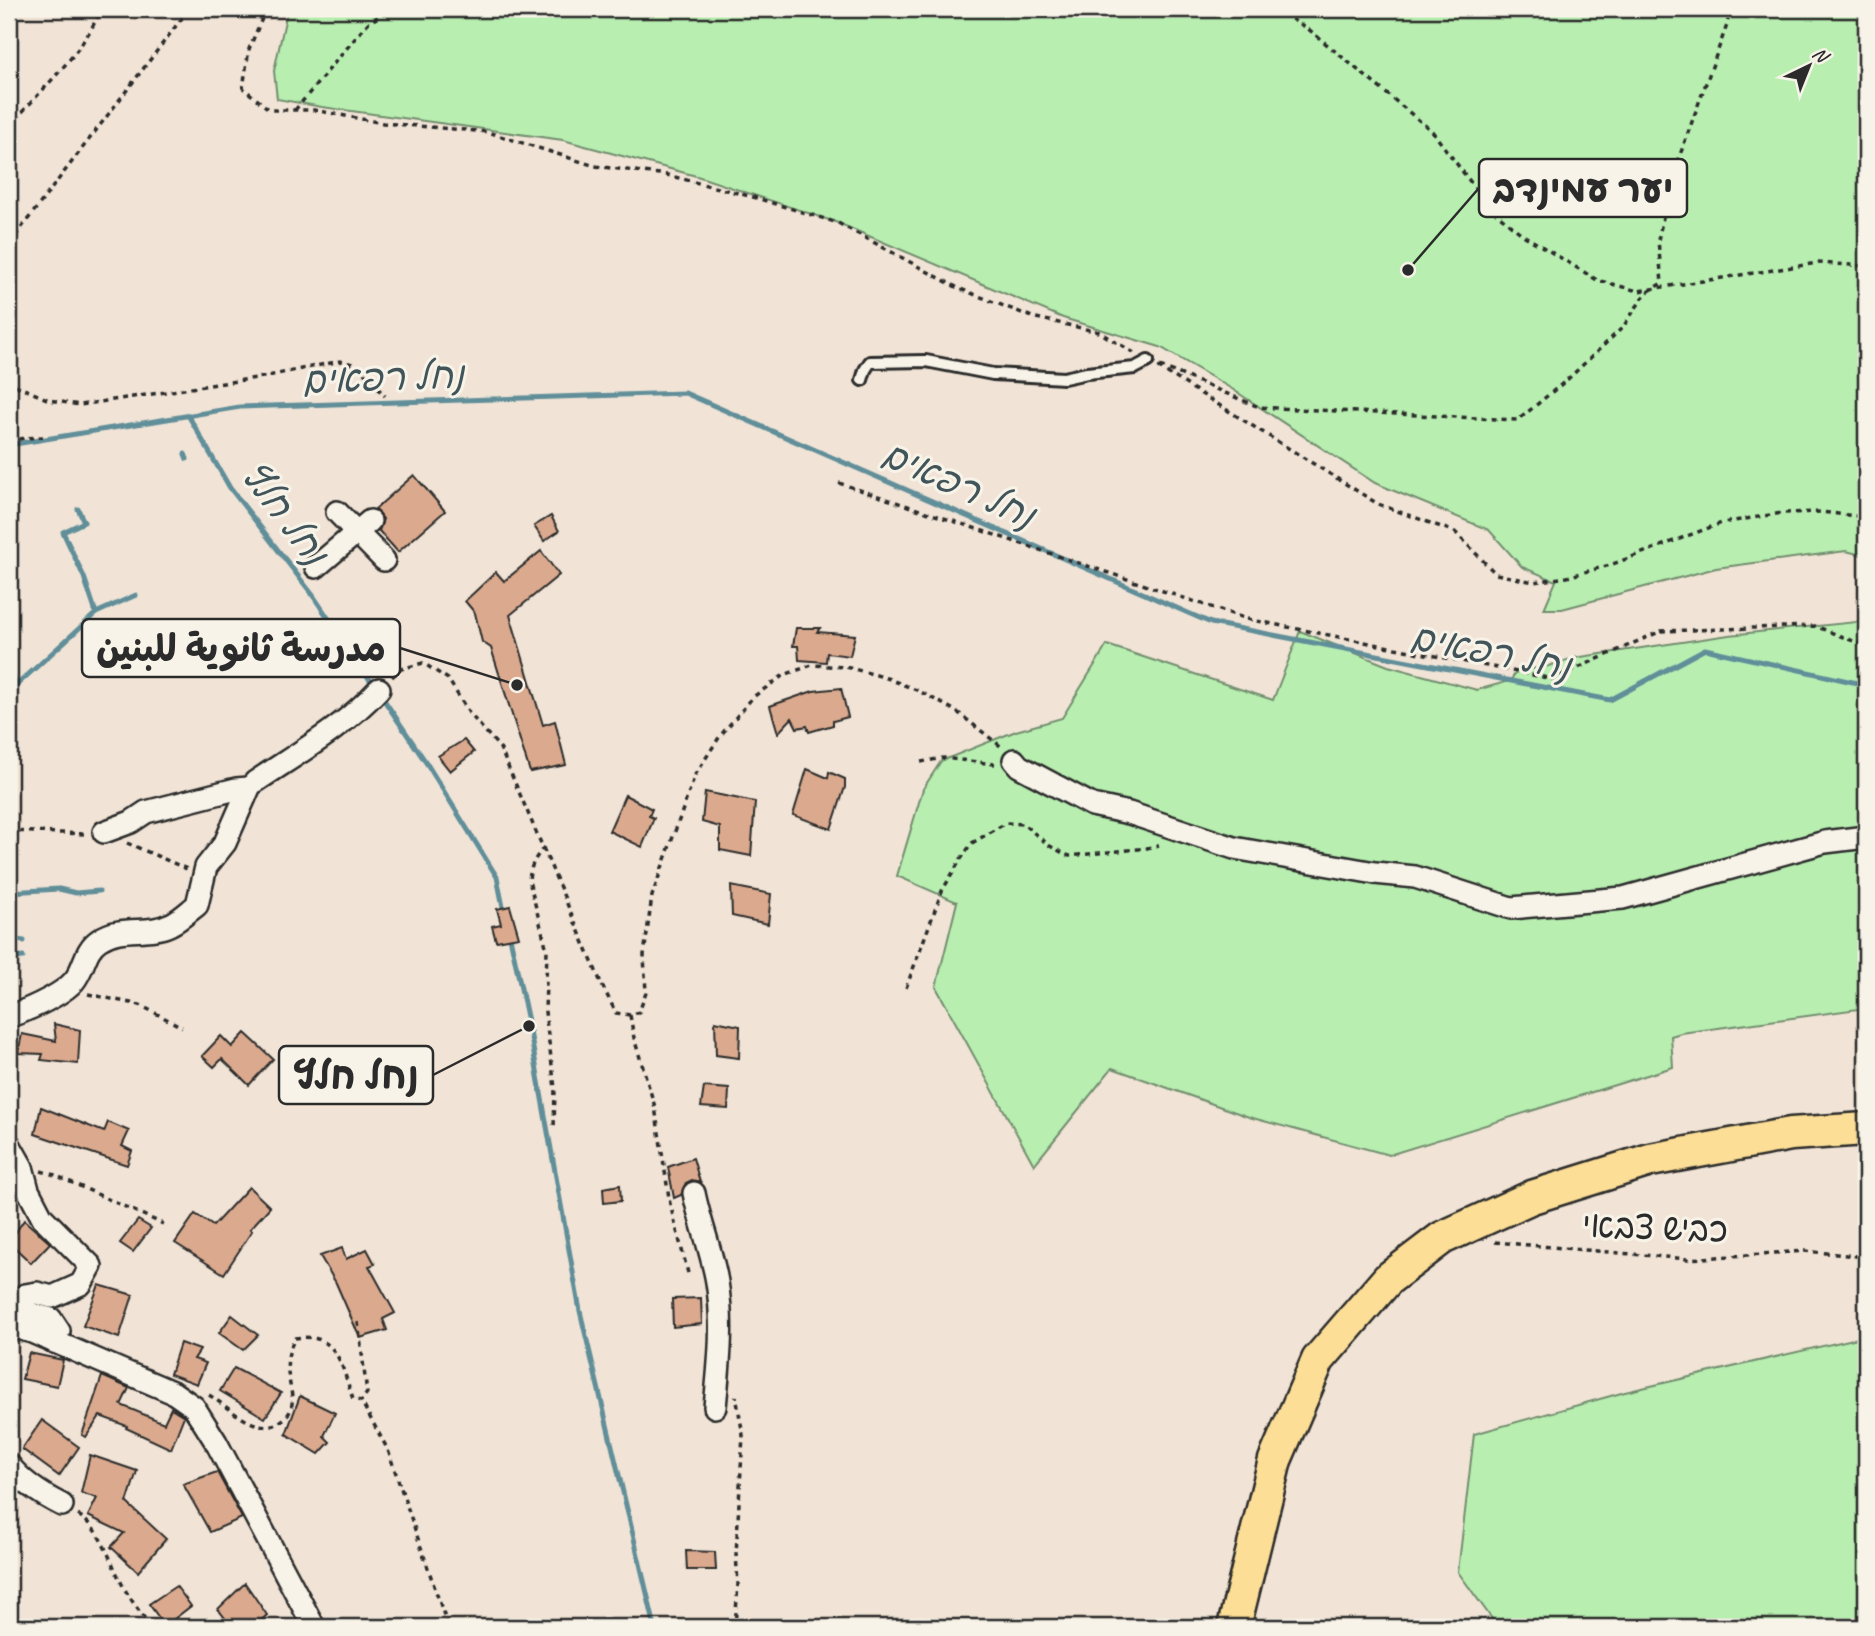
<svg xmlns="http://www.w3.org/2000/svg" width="1875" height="1636" font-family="Caveat,'Playpen Sans Arabic','Playpen Sans Hebrew',sans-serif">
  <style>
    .green { fill: #b8efb1; stroke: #728d6e; stroke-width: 2 }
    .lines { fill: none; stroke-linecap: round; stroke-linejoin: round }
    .stream { stroke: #608e99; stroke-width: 5 }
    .building { fill: #dbaa8e; stroke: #2b2b2b; stroke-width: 2 }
    .service-casing { stroke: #2b2b2b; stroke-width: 16 }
    .minor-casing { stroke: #2b2b2b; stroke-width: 26 }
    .primary-casing { stroke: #2b2b2b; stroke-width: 37 }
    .path { stroke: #2b2b2b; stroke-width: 3.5; stroke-dasharray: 5 5; stroke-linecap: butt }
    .service { stroke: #f7f3e8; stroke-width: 10 }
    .minor { stroke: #f7f3e8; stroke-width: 21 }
    .primary { stroke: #fcde96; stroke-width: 32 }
    .labels { text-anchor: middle; stroke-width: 6; stroke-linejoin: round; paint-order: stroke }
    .street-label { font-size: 35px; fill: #2b2b2b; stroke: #f7f3e8 }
    .water-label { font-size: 37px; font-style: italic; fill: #415459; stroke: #f7f3e8 }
    .leader { fill: none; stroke: #2b2b2b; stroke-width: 2.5 }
    .callout-dot { fill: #2b2b2b; stroke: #f7f3e8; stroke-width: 2.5 }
    .callout { fill: #f7f3e8; stroke: #2b2b2b; stroke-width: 2.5 }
    .callout-label { font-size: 37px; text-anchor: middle; font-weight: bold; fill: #2b2b2b }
  </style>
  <rect width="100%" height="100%" fill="#f1e4d6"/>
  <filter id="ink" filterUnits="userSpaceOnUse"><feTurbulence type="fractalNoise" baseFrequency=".0143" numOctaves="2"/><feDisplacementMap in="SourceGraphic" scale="14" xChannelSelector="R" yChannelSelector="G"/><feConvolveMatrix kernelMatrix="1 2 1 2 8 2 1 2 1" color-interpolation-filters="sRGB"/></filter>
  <g filter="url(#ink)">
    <g class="green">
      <path d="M289 9H1866V556L1846 551 1716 568 1562 609H1544L1556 581 1522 567 1489 530 1375 483 1232 389 1160 347 1063 318 838 223 700 177 563 140 322 107 277 99 274 71 286 16Z"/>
      <path d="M1866 621V1008L1681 1033 1671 1036 1673 1067 1389 1155 1249 1117 1112 1068 1034 1165 936 987 957 902 897 876 923 789 941 761 1016 731 1062 718 1107 645 1273 700 1300 631 1388 666 1477 690 1510 681 1517 671 1545 667 1574 658 1729 635Z"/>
      <path d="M1866 1336V1627H1498L1458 1572 1474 1434 1625 1392Z"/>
    </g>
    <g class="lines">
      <g class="stream">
        <path d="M188 415 230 488 312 594 374 686"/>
        <path d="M9 445 240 407 685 393 1211 623 1610 700 1705 649 1866 685"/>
        <path d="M185 454 187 459"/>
        <path d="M78 509 84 522 63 532 84 577 96 613"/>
        <path d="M265 644 270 647"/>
        <path d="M9 662 16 686"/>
        <path d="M9 692 96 613 136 595"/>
        <path d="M380 694 427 764 497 877 504 912"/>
        <path d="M9 892 59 889 76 893 99 891"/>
        <path d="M509 932 529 1026 580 1311 655 1627"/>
        <path d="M9 939 24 941"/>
        <path d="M9 959 23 957"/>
      </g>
    </g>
    <g class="building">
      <path d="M414 475 445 511 398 552 379 531 383 519 375 509Z"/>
      <path d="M551 516 559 531 544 541 534 526Z"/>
      <path d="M541 551 559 575 510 615 543 725 555 721 566 765 530 772 491 648 482 642 475 613 465 601 496 572 504 581Z"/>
      <path d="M796 628H820L817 632 855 635 850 656 827 653 826 662 799 660 798 646H793Z"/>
      <path d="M841 688 848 717 833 721V725L809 732 807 726 797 728 792 718 778 733 770 706 813 691Z"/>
      <path d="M464 740 474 752 450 771 438 756Z"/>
      <path d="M807 769 828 778 829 772 845 779V787L831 829 793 815Z"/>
      <path d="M705 792 755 802 751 856 720 850V827L702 822Z"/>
      <path d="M625 795 652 809 649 816 654 818 642 847 609 831Z"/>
      <path d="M731 886 771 894 768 924 732 916Z"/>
      <path d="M510 906 519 937 496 941 492 926 501 924 497 909Z"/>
      <path d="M715 1021 740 1026 739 1058 716 1055Z"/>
      <path d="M54 1024 80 1030 78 1064 41 1060 43 1054 18 1053 22 1034 56 1041Z"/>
      <path d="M245 1033 273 1059 249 1085 222 1059 214 1067 202 1056 221 1036 232 1047Z"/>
      <path d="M704 1087 729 1089 728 1109 701 1107Z"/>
      <path d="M41 1107 104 1132 108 1122 129 1131 122 1146 132 1151 127 1165 35 1134Z"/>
      <path d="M693 1158 700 1182 692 1180 686 1183 681 1195 674 1198 668 1167Z"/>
      <path d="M620 1185 621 1201 604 1203 603 1188Z"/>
      <path d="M249 1187 270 1207 250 1229 252 1231 224 1274 175 1243 195 1214 213 1226Z"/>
      <path d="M24 1220 50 1243 31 1263 9 1242Z"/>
      <path d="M138 1220 151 1228 133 1252 120 1243Z"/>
      <path d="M342 1248 346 1259 367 1249 375 1264 369 1266 395 1313 383 1319 387 1330 360 1338 336 1283 320 1256Z"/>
      <path d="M99 1285 133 1295 119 1338 83 1326Z"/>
      <path d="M701 1298 702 1324 673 1327 672 1299Z"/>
      <path d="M232 1315 258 1335 243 1350 219 1333Z"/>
      <path d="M180 1343 200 1350 194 1359 206 1363 197 1384 170 1374Z"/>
      <path d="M29 1353 63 1360 57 1386 22 1379Z"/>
      <path d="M234 1368 281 1393 265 1418 220 1391Z"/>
      <path d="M102 1376 129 1388 121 1405 164 1423 171 1408 184 1416 171 1449 126 1428 127 1426 100 1416 86 1437 82 1435Z"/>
      <path d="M300 1396 335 1413 324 1436 330 1442 319 1454 286 1434Z"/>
      <path d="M42 1420 79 1447 59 1476 22 1449Z"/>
      <path d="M90 1455 137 1471 127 1503 166 1539 138 1572 111 1547 124 1533 88 1516 97 1498 81 1493Z"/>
      <path d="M217 1472 242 1518 210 1532 183 1484Z"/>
      <path d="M686 1551 715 1552 716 1570H687Z"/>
      <path d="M245 1583 267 1615 254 1627H232L218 1609Z"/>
      <path d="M176 1586 191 1606 165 1626 149 1604Z"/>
    </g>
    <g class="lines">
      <g class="service-casing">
        <path id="service" d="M862 380 865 370 870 362 926 361 993 374 1064 378 1087 373 1135 368 1148 361"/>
      </g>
      <g class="minor-casing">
        <g id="minor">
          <path d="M337 512 384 560"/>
          <path d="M316 567 370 521"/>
          <path d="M1014 760 1019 766 1092 805 1129 813 1234 848 1375 873 1415 877 1511 908 1623 898 1825 842 1866 837"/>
          <path d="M255 782C298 753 343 728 379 689"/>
          <path d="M9 1017C27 1010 61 996 74 981 85 968 84 950 99 940 122 924 147 936 171 924 180 920 189 911 197 905L206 867 225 843 249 788 236 789 146 812 131 822 104 832"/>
          <path d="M9 1144 22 1167 28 1190 42 1217 91 1266 81 1284 52 1297 37 1293 25 1295 20 1305"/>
          <path d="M694 1193C700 1223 712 1252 717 1282 724 1324 719 1365 715 1407"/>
          <path d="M9 1300 20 1305 28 1313 51 1319 59 1331 54 1342"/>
          <path d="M9 1326 32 1332 174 1393 194 1407 216 1442 314 1627"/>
          <path d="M9 1465C22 1482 42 1495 62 1505"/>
        </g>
      </g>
      <g class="primary-casing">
        <path id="primary" d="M1234 1627 1275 1460 1318 1360 1388 1279 1442 1238 1532 1197 1650 1160 1791 1134 1866 1129"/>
      </g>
      <g class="path">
        <path d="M266 9 249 49 243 88 270 110H314L383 123 488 132 595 166 667 175 753 197 838 223 958 288 1032 317 1099 332 1136 354"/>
        <path d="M1274 9 1307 28 1432 131 1490 208 1523 235 1597 280 1638 291 1818 263 1866 266"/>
        <path d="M295 110 368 23 386 12 417 11 419 9"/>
        <path d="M9 127C41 89 82 55 101 9"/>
        <path d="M9 244 189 9"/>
        <path d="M1160 366 1259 407 1518 420 1569 378 1623 327 1646 293 1662 283 1658 240 1672 177 1727 25 1730 9"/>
        <path d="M1158 367 1378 504 1455 532 1496 574 1534 582 1567 577 1610 565 1722 523 1782 513 1820 512 1866 517"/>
        <path d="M9 377 17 386 49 400 80 405 263 377 340 361 357 365 385 396"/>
        <path d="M9 442 24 438 43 437"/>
        <path d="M839 483 1247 619 1553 679 1661 631 1815 626 1866 646"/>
        <path d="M392 677 401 669 423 663 448 679 469 713 500 748 602 985 616 1013 630 1015 639 1012 646 993 644 955 652 896 695 775 720 736 753 697 784 675 812 665 846 667 884 677 919 691 956 711 1003 748"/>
        <path d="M921 762 943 758 995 764"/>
        <path d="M9 831 87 834"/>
        <path d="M127 843 187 869"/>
        <path d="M544 847C535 858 530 866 529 881L547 950 545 1012 555 1088 554 1129"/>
        <path d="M906 988 942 891 961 859 972 843 1006 823 1023 824 1050 846 1069 856 1147 848 1159 845"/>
        <path d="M88 994 140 1005 182 1027"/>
        <path d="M630 1015 634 1038 655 1107 670 1204 689 1277"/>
        <path d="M41 1171 55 1175 163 1224"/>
        <path d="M1495 1242 1688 1259 1805 1251 1866 1257"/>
        <path d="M358 1322 367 1393 361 1401"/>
        <path d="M209 1395C230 1408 257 1437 281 1421 290 1415 293 1407 292 1397 289 1373 282 1363 295 1338 339 1331 342 1369 353 1399L361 1401 388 1450 448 1627"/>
        <path d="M78 1515C100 1528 109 1558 120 1580 128 1597 140 1612 151 1627"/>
        <path d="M735 1627 738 1584 736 1554 743 1435 736 1396"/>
      </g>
      <use href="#service" class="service"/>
      <use href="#minor" class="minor"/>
      <use href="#primary" class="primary"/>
    </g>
  </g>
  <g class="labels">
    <g class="street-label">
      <text transform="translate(1655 1227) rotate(2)" y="12">כביש צבאי</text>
    </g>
    <g class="water-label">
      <text transform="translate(383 377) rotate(-2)" y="13">נחל רפאים</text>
      <text transform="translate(959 484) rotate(24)" y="13">נחל רפאים</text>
      <text transform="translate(285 513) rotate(53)" y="13">נחל חלץ</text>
      <text transform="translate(1491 651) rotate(11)" y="13">נחל רפאים</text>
    </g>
  </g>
  <path class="leader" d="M1408 270L1479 188M517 685L400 648M529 1026L433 1075"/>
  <g class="callout-dot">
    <circle cx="1408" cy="270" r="7"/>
    <circle cx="517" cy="685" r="7"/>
    <circle cx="529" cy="1026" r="7"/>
  </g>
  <g class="callout">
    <rect x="1479" y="159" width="208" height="58" rx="7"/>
    <rect x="82" y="619" width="318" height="58" rx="7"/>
    <rect x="279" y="1046" width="154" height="58" rx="7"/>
  </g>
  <g class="callout-label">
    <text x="1583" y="201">יער עמינדב</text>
    <text x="241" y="661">مدرسة ثانوية للبنين</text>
    <text x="356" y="1088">נחל חלץ</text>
  </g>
  <rect width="1875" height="1636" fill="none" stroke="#f7f3e8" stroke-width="35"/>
  <rect x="18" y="18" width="1840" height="1601" fill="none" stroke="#2b2b2b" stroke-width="2.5" filter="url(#ink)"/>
  <g transform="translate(1809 66) rotate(43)" stroke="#f7f3e8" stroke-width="5" paint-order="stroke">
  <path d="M0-5L12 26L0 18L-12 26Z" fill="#2b2b2b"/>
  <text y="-10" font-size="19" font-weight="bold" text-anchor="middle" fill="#2b2b2b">N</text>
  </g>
</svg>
